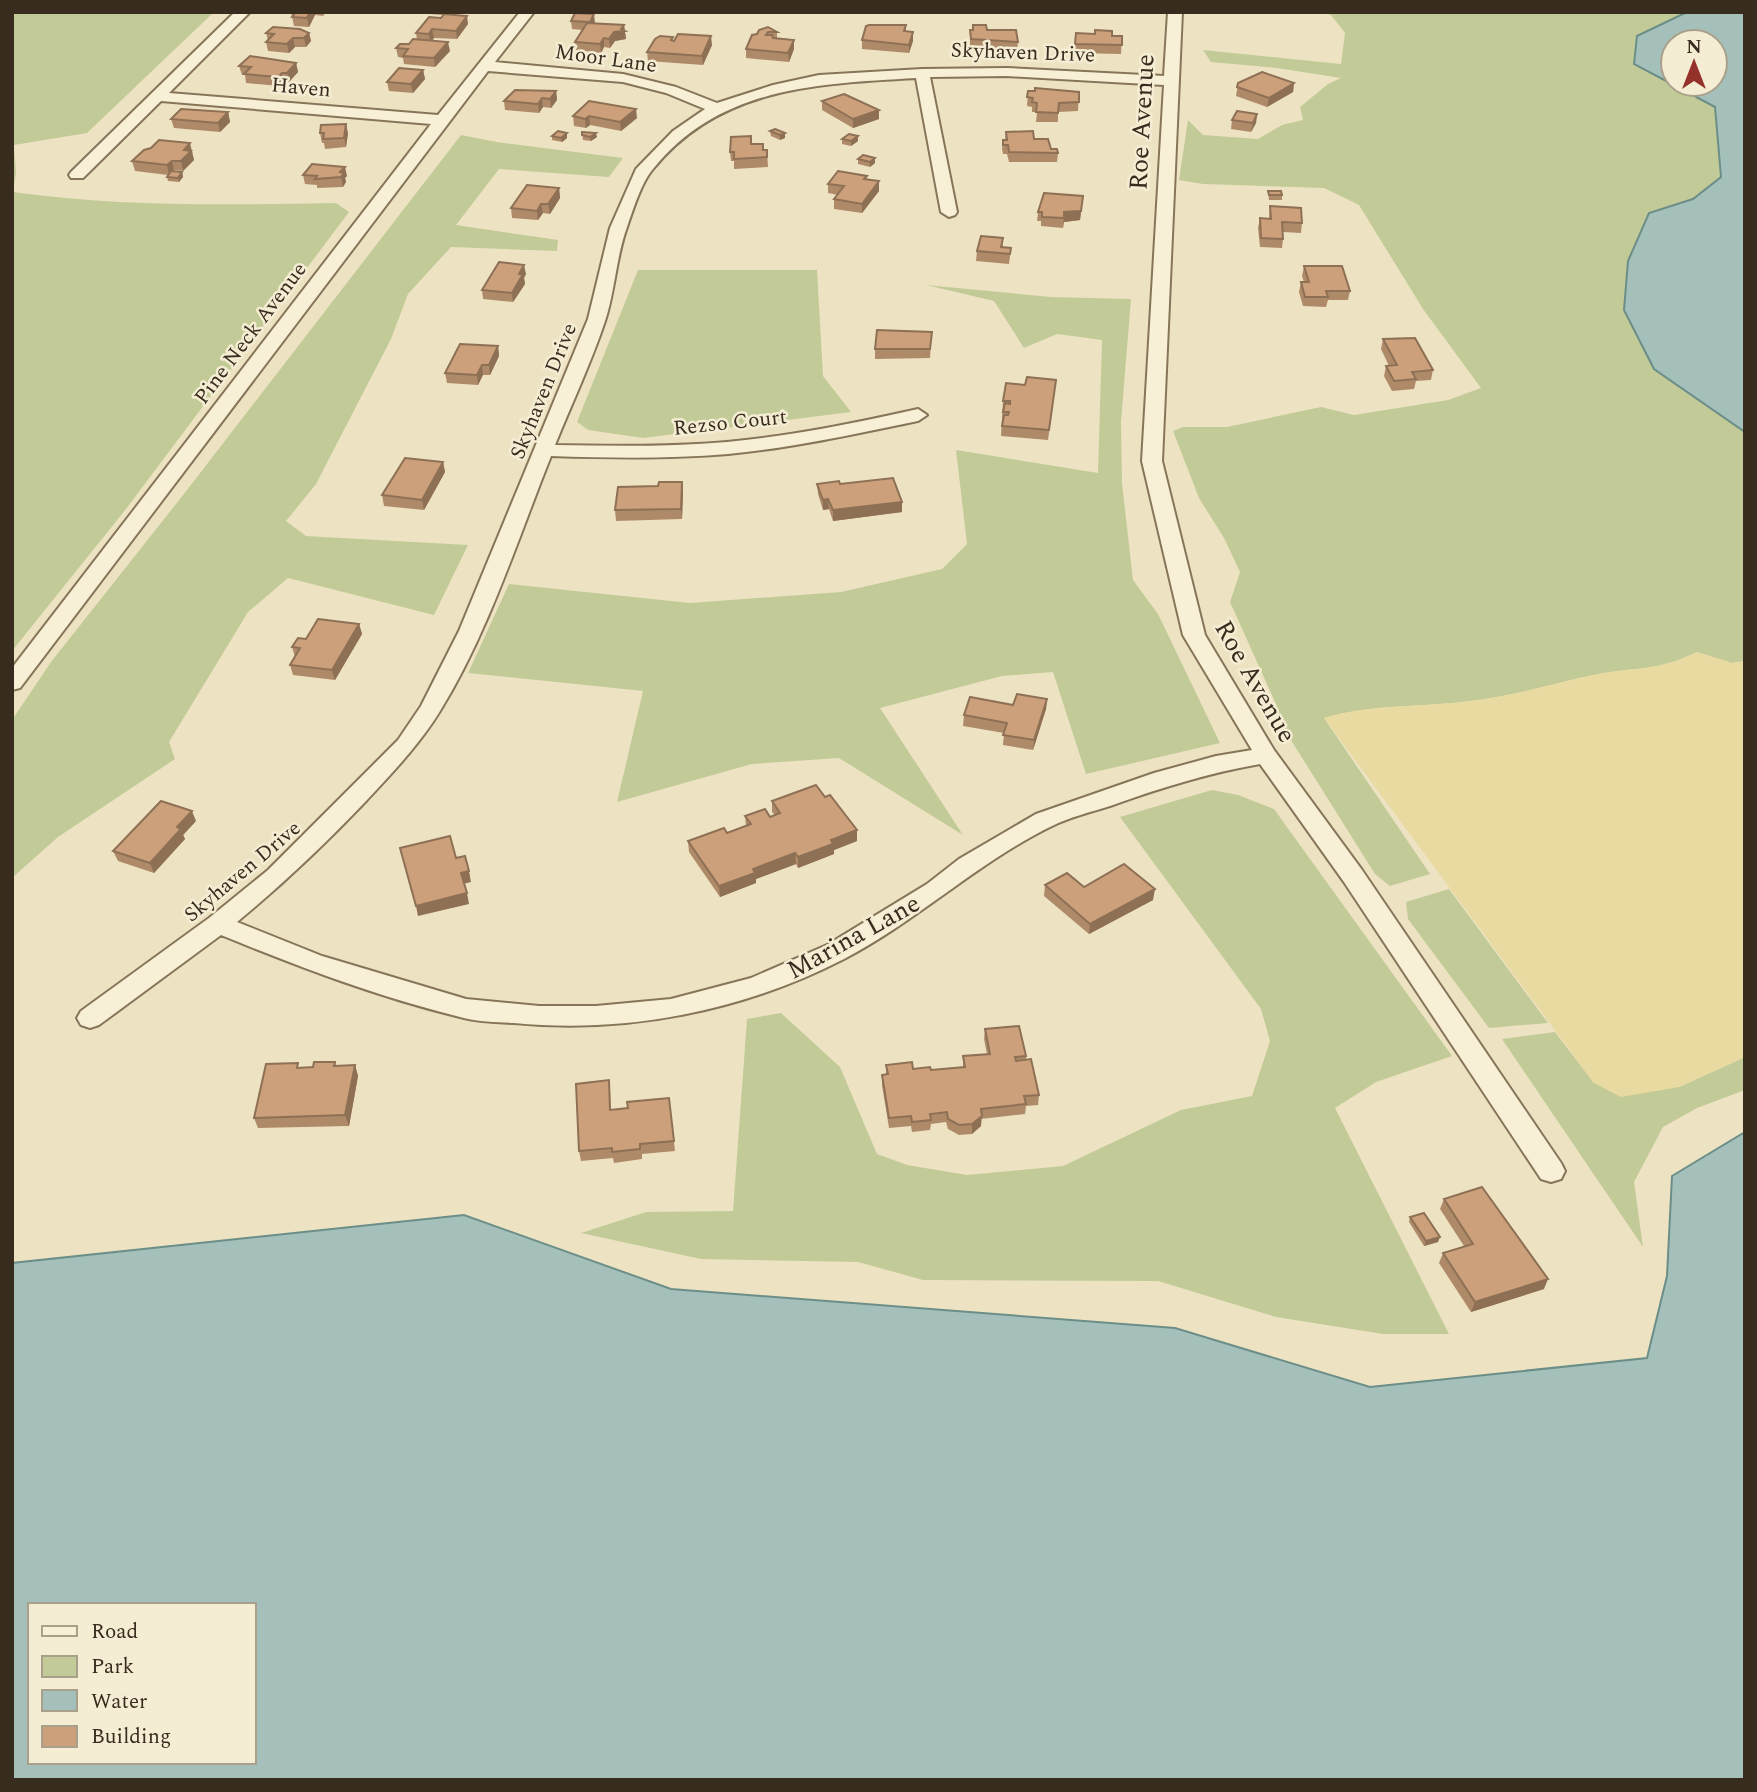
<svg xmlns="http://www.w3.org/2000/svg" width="1757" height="1792" font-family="Spectral,serif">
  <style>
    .green { fill: #c2cb97 }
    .sand { fill: #e9daa1 }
    .water { fill: #a5c0ba; stroke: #6c8e88; stroke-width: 2; fill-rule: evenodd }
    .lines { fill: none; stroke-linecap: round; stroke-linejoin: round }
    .street-casing { stroke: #87755a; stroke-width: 4 }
    .street { fill: #f8f0d6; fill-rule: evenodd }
    .wall { fill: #af8a69 }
    .shaded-wall { fill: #8e7055 }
    .building { fill: #cba07a; stroke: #8e7055; stroke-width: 2 }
    .labels { text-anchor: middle; stroke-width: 5; stroke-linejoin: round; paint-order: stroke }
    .far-street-label { font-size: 21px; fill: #372c1e; stroke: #f5edd3 }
    .street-label { font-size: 26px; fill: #372c1e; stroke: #f5edd3 }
  </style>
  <rect width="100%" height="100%" fill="#ede3c3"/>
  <g class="green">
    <path d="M12 12H214L87 133 14 145 16 173 13 192C120 207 229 205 336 203L349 212 126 509 12 651Z"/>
    <path d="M1321 12H1687L1634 64 1715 107 1721 177 1693 199 1649 213 1654 369 1745 432V661L1732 663 1697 652C1659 671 1637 667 1599 674 1558 682 1519 695 1478 700 1426 708 1375 703 1324 718L1430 874 1390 886 1375 874 1284 729 1276 704 1230 602 1240 572 1224 538 1199 498 1173 431 1183 427H1227L1321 407 1354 415 1448 400 1481 388 1423 309 1359 205 1324 188 1203 184 1179 180 1188 120 1203 135 1258 139 1282 125 1303 120 1300 107 1328 84 1341 78 1277 68 1211 62 1203 50 1341 64 1345 33 1331 15Z"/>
    <path d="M461 135 497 142 623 158 609 177 499 169 456 225 558 240 557 251 451 247 408 294 391 339 316 484 286 521 306 536 468 545 434 615 288 578 248 612 169 742 175 759 58 837 12 878V720L51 662 187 490Z"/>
    <path d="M638 270H817L823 376 851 412 643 438 588 430 577 422Z"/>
    <path d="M926 285 1051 297 1131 299 1121 422 1122 483 1133 580 1158 614 1220 743 1086 774 1053 672 1002 676 880 708 963 835 839 758 752 764 617 802 643 691 468 673 509 584 690 603 841 592 942 569 967 544 956 450 1098 473 1102 340 1057 334 1024 348 994 301Z"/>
    <path d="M1212 790 1238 795 1274 809 1452 1056 1376 1082 1335 1108 1449 1334H1383L1276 1317 1158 1281 923 1280 858 1262 701 1259 581 1233 646 1212 733 1211 747 1019 781 1013 840 1067 877 1154 907 1165 967 1175 1063 1166 1181 1110 1252 1096 1270 1041 1261 1009 1120 817Z"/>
    <path d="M1449 889 1548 1023 1489 1028 1408 919 1406 902Z"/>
    <path d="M1555 1032 1594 1083 1679 1087 1745 1057V1090L1697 1108 1663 1127 1634 1182 1643 1247 1502 1039Z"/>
  </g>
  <path class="sand" d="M1697 652 1732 663 1745 661V1057L1679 1087 1621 1097 1594 1083 1324 718C1374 703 1426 708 1478 700 1519 695 1558 682 1598 674 1637 667 1660 671 1697 652Z"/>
  <g class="water">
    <path d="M1687 12H1745V432L1654 369 1624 310 1628 261 1649 213 1693 199 1721 177 1715 107 1634 64 1637 36ZM1673 42H1715V84H1673Z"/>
    <path d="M1745 1132V1780H12V1263L464 1215 671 1289 1175 1328 1370 1387 1647 1358 1667 1276 1672 1176ZM30 1605H254V1762H30Z"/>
  </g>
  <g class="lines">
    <g class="street-casing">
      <path id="street" d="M235 12H250L169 93 438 115 520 12H534L495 62 623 74 676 87 717 103 773 85 819 75 922 69 1007 68 1164 76 1168 12H1182L1162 461 1205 635 1274 750 1362 870 1561 1163 1565 1171 1561 1179 1551 1182 1541 1179 1344 882 1260 764C1208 773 1160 788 1110 806 1091 812 1070 817 1052 826 978 862 917 921 844 959 743 1011 627 1034 514 1023 498 1022 480 1022 464 1018 381 998 299 967 221 935L99 1025 90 1028 81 1025 77 1018 81 1011 209 918 268 870 398 740 421 706 459 631 588 319 610 228 636 169 673 131 705 109 666 93 623 82 488 71 20 688 12 690V668L431 124 161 101 83 178H71L69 175 71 172ZM1007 76 1164 85 1142 461 1183 635 1252 750 1216 756 1154 773 1036 814 959 859 927 884 827 945 751 978 671 999 596 1006H539L466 999 322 956 237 922C283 884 325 844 366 801 393 772 419 745 440 711 488 633 517 541 551 456 610 458 669 459 728 454 792 448 855 434 918 421L927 415 918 409C855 423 792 436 727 442 670 447 613 446 555 445 572 403 591 363 605 321 615 291 616 257 627 227 633 210 641 183 653 169 720 86 818 84 916 78L941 212 949 217 955 215 957 212 930 77Z"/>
    </g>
    <use href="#street" class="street"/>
  </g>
  <g class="wall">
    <path d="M291 12H326L323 16 315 15 309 27 294 26Z"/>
    <path d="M428 12H447L446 14 468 24 457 39 434 38 432 41 450 51 435 67 404 64 403 58 398 57 396 48 409 44 417 40 416 33 441 18 443 15 428 14Z"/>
    <path d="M575 13 594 23 624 25 626 39 615 41 610 48 604 47 601 53 576 50 575 42 582 30 572 29 571 21Z"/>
    <path d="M906 25V32L913 41 909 53 862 49V40Z"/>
    <path d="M973 25 1018 42 1017 50 970 48V30H973Z"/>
    <path d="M759 30 777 32V39L794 40V49L789 62 746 58V49L757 34Z"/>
    <path d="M266 33H309L311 41 306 47H295L289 53 268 51 266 42 268 40Z"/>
    <path d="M1076 33 1122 36 1121 54 1074 53Z"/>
    <path d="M673 40 712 45 703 65 648 61 647 52Z"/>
    <path d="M296 63 298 72 289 82H284L280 86 246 83 245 75H242L239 66Z"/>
    <path d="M423 70 425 79 413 93 389 91 387 82Z"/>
    <path d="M1238 83H1294L1293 92 1267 107 1236 96Z"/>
    <path d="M556 91 557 100 551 108 543 107 539 113 505 110 504 101Z"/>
    <path d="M1028 91 1079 92 1078 111 1058 112V122H1036L1037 112H1032V107L1027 106Z"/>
    <path d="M589 101 637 118 621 131 590 125 586 128 574 126 573 116Z"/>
    <path d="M822 101 879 119 853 128 822 110Z"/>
    <path d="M228 112 230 122 220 132 174 128 171 119Z"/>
    <path d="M1257 114 1256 123 1251 132 1231 129 1232 120Z"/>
    <path d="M770 131 785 133V138L780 140 771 136Z"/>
    <path d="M582 132 597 137 591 141 583 140Z"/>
    <path d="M1006 132 1034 139 1058 153 1057 162H1009L1007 154H1003L1002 149 1003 140H1005Z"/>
    <path d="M320 133H348L346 147 325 149 324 143H322Z"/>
    <path d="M567 133V138L562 142 552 140V136Z"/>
    <path d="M842 139 858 141 851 146 842 144Z"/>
    <path d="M751 144 763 150H767L768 167 734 169V161H731L730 152Z"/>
    <path d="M193 152 192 153 194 160 183 171 174 170 172 171 182 172 183 177 179 182 168 181 167 177 168 175 135 171 132 161Z"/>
    <path d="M858 159 875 163 870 167 858 164Z"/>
    <path d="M303 175 347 176 345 178 346 182 343 187 317 188V185L305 184Z"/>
    <path d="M867 176V179L879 191 862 213 834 209V199L838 195 828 193V184Z"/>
    <path d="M559 188 560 198 550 214 543 213 538 220 512 218 511 208Z"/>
    <path d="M1268 191 1282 195V200H1269Z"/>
    <path d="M1083 196 1080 220 1064 222 1063 228 1041 226V221H1037L1038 212Z"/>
    <path d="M1270 206 1302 223 1301 233 1283 232V239L1282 248 1260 247 1258 228 1260 218H1269Z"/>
    <path d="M1003 238V248H1011L1009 264 976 261 977 251Z"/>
    <path d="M1304 266 1350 291 1348 300H1328L1326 307 1303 306 1299 292 1301 282H1304L1302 276Z"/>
    <path d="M526 274 524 278 525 284 513 302 483 299 482 290Z"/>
    <path d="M1383 339 1433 370 1431 380 1416 381 1414 389 1392 391 1384 376 1386 366H1389L1381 349Z"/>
    <path d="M931 341 930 358 875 359V349Z"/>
    <path d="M498 346 499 356 490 375H483L478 385 447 383 445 373Z"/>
    <path d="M1055 389 1048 440 1001 436 1003 401Z"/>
    <path d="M443 462 445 472 424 510 384 506 382 495Z"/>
    <path d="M682 482 683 492 682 519 616 521 615 510 658 486Z"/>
    <path d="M817 484H840L902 502V512L833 521 829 509 823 510 818 494Z"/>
    <path d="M359 624 362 634 335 680 293 675 290 665 295 657 292 647 306 639Z"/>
    <path d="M1047 699 1046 709 1033 750 1003 745 1004 733 963 726 964 715Z"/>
    <path d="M825 797 857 830V841L834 850V854L798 868 796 864 756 879V883L720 897 689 852 688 841 727 833 746 826 745 816 770 817 775 815 772 812V801Z"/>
    <path d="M196 821 183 835 185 839 154 873 118 861 113 851Z"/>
    <path d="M1045 885 1084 887 1153 900 1089 934 1044 896Z"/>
    <path d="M985 1029 1026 1056V1060L1039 1095 1038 1105 1026 1106 1025 1114 981 1119V1126L972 1134 959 1135 948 1129 946 1122 931 1124 930 1130 912 1132 911 1126 889 1128 882 1085V1075L886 1074V1065L913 1069 931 1070 963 1067V1056L987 1054 984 1039Z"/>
    <path d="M335 1062 336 1066 355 1065 358 1076 349 1126 258 1128 254 1118 300 1068 313 1067Z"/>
    <path d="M610 1090 611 1110 628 1108 669 1098 675 1151 642 1154V1159L614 1163 613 1158 581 1161 579 1151Z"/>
    <path d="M1444 1199 1544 1289 1471 1312 1439 1263 1443 1253 1464 1246 1440 1209Z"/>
    <path d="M1410 1217 1438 1242 1424 1246 1409 1222Z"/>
  </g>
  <g class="shaded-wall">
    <path d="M310 12H314L315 15 309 27 307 18Z"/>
    <path d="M594 14 595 23 591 30 590 22Z"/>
    <path d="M467 16 468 24 457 39 456 31Z"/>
    <path d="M624 25 626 39 615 41 610 48 609 39 614 32 621 29Z"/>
    <path d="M432 29 434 38 430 43 429 34Z"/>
    <path d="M913 32V41L909 53V45Z"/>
    <path d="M309 33 311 41 306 47 304 38Z"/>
    <path d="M711 36 712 45 703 65 702 56Z"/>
    <path d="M293 38 295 47 289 53 287 44Z"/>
    <path d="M604 38V47L601 53 600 44Z"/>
    <path d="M794 40V49L789 62 788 53Z"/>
    <path d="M448 42 450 51 435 67 434 58Z"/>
    <path d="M296 63 298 72 289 82 287 73Z"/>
    <path d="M423 70 425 79 413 93 411 84Z"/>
    <path d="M282 73 284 82 280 86 278 77Z"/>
    <path d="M1294 83 1293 92 1267 107 1269 98Z"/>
    <path d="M556 91 557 100 551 108 550 99Z"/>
    <path d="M542 98 543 107 539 113 538 104Z"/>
    <path d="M636 109 637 118 621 131 620 122Z"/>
    <path d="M879 110V119L853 128V119Z"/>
    <path d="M228 112 230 122 220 132 218 123Z"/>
    <path d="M1257 114 1256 123 1251 132 1253 123Z"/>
    <path d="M589 116 590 125 586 128 585 119Z"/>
    <path d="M346 124 348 133 346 147 344 138Z"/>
    <path d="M567 133V138L562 142 561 138Z"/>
    <path d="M596 133 597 137 591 141 590 137Z"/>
    <path d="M785 133V138L780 140V135Z"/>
    <path d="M858 136V141L851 146V141Z"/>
    <path d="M190 143 194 160 183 171 181 161 184 150Z"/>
    <path d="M875 158V163L870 167V162Z"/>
    <path d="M172 161 174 170 169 175 167 165Z"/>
    <path d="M345 167 347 176 345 178 346 182 343 187 340 172Z"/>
    <path d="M182 172 183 177 179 182 178 178Z"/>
    <path d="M879 181V191L862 213V204Z"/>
    <path d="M559 188 560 198 550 214 548 204Z"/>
    <path d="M1083 196 1080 220 1064 222 1063 228 1064 212Z"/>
    <path d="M541 204 543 213 538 220 537 211Z"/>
    <path d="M524 265 526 274 524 278 525 284 513 302 512 293 519 274Z"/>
    <path d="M498 346 499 356 490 375 489 365Z"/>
    <path d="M482 365 483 375 478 385 477 375Z"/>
    <path d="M443 462 445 472 424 510 422 500Z"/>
    <path d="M682 482 683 492 682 519 681 509Z"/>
    <path d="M828 499 829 509 823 510V500Z"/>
    <path d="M902 502V512L833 521V510Z"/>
    <path d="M359 624 362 634 335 680 332 670Z"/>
    <path d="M1047 699 1046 709 1033 750 1034 740Z"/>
    <path d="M192 811 196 821 183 835 185 839 154 873 150 863 177 827Z"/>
    <path d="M857 830V841L834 850V854L798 868V857L831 840Z"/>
    <path d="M795 853 796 864 756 879V883L720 897 719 886 753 869Z"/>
    <path d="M469 871 471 882 463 884 461 873Z"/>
    <path d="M1155 889 1153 900 1089 934 1090 924Z"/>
    <path d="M467 893 469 904 418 916 416 906Z"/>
    <path d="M355 1065 358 1076 349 1126 345 1115Z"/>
    <path d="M982 1116 981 1126 972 1134V1124Z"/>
    <path d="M1440 1237 1438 1242 1424 1246 1426 1241Z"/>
    <path d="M1548 1279 1544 1289 1471 1312 1475 1302Z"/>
  </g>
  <g class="building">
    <path d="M296 12H310L307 18 292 17Z"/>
    <path d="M575 13 594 14 590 22 571 21Z"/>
    <path d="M444 14 467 16 456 31 432 29 429 34 416 33 429 17 441 18Z"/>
    <path d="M587 23 624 25 621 29 625 31 614 32 609 39 604 38 600 44 575 42Z"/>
    <path d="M869 25H906L904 31 913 32 909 45 862 40 866 26Z"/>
    <path d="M973 25H986L987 30H1016L1018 42 971 39 970 30H973Z"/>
    <path d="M273 27 300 29 309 33 304 38H293L287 44 266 42 274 34 266 33Z"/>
    <path d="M768 27 777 32H768L766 35H772L773 38 794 40 788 53 746 49 752 35 757 34 759 30Z"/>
    <path d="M1095 30 1112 31V36H1122V45L1075 44 1076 33 1095 34Z"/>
    <path d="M678 34 711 36 702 56 647 52 655 39 660 36 673 37 671 40 674 41Z"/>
    <path d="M413 39 448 42 434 58 403 56 408 49 396 48 400 44H409Z"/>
    <path d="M250 56 296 63 287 73H282L278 77 244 74 251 67 239 66Z"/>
    <path d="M399 68 423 70 411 84 387 82Z"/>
    <path d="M1262 72 1294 83 1269 98 1237 87 1238 83Z"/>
    <path d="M1035 88 1079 92V102L1059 103 1058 113 1036 112 1037 103 1032 102 1033 98 1027 97 1028 91H1035Z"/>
    <path d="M515 90 556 91 550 99 542 98 538 104 504 101Z"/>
    <path d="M844 94 879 110 853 119 822 101Z"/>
    <path d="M589 101 636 109 620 122 589 116 585 119 573 116Z"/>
    <path d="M181 109 228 112 218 123 171 119Z"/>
    <path d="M1237 111 1257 114 1253 123 1232 120Z"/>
    <path d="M346 124 344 138 323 139 324 133H320L321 125Z"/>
    <path d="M775 129 785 133 780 135 770 131Z"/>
    <path d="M558 131 567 133 561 138 552 136Z"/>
    <path d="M1033 131 1034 139H1048L1051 149H1057L1058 153 1009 152 1008 145H1003V140H1007L1006 132Z"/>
    <path d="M582 132 596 133 590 137 582 135Z"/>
    <path d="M849 134 858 136 851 141 842 139Z"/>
    <path d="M751 136V144H763V150H767V157L734 159V152H730L731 137Z"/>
    <path d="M159 140 190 143 184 150 191 151 181 161H172L167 165 132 161 144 150 151 148Z"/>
    <path d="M863 155 875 158 870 162 858 159Z"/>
    <path d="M312 164 345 167 340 172 344 173 341 177 315 179 317 176 303 175Z"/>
    <path d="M171 171 182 172 178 178 167 177Z"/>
    <path d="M838 171 867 176 864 179 879 181 862 204 834 199 844 186 828 184Z"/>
    <path d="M527 185 559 188 548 204H541L537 211 511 208Z"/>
    <path d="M1268 191H1281L1282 195H1269Z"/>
    <path d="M1044 193 1083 196 1081 211 1064 212V218L1042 217V212H1038Z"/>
    <path d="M1270 206 1301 208 1302 223 1282 222 1283 239 1261 238 1260 218 1271 219Z"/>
    <path d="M981 236 1003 238 1001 247 1011 248 1010 254 977 251Z"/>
    <path d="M499 262 524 265 519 274H523L512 293 482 290Z"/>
    <path d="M1304 266H1342L1350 291H1326L1328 297H1305L1301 282H1309Z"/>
    <path d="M877 330 932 332 930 349H875Z"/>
    <path d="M1415 338 1433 370 1412 372 1416 379 1394 381 1386 366 1397 365 1383 339Z"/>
    <path d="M460 344 498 346 489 365H482L477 375 445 373Z"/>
    <path d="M1027 377 1056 380 1049 430 1002 426 1004 415H1008L1009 412H1003L1005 403 1010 404V401H1003L1006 383 1025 385Z"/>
    <path d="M405 458 443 462 422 500 382 495Z"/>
    <path d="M893 478 902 502 833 510 828 499 823 500 817 484 839 481 840 484Z"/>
    <path d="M659 482H682L681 509 615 510 618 487 658 486Z"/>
    <path d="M318 619 359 624 332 670 290 665 300 648 292 647 298 638 306 639Z"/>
    <path d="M1017 694 1047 699 1034 740 1003 735 1007 723 964 715 970 697 1013 705Z"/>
    <path d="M816 785 825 797 830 795 857 830 831 840 833 844 798 857 795 853 753 869 755 873 719 886 688 841 724 828 727 833 751 824 745 816 765 809 770 817 780 813 772 801Z"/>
    <path d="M161 801 192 811 177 827 181 829 150 863 113 851Z"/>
    <path d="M450 836 456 858 465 856 469 871 461 873 467 893 416 906 400 848Z"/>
    <path d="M1124 864 1155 889 1090 924 1045 885 1067 873 1084 887Z"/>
    <path d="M1019 1026 1026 1056 1015 1057 1016 1061 1031 1059 1039 1095 1024 1096 1026 1104 981 1109 982 1116 972 1124 959 1125 948 1119 947 1112 930 1114 931 1120 912 1122 911 1116 889 1118 882 1075 888 1074 886 1065 912 1062 913 1069 930 1067 931 1070 965 1067 963 1056 990 1054 985 1029Z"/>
    <path d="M314 1062H335L334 1066 355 1065 345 1115 254 1118 266 1064 298 1063 297 1068 313 1067Z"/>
    <path d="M609 1080 610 1110 628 1108 627 1102 669 1098 674 1141 640 1144V1149L612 1152V1148L579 1151 576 1084Z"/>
    <path d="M1482 1187 1548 1279 1475 1302 1443 1253 1473 1244 1444 1199Z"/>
    <path d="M1424 1213 1440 1237 1426 1241 1410 1217Z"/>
  </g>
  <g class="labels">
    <g class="far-street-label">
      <text transform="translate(1023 52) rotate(2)" y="7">Skyhaven Drive</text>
      <text transform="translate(606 58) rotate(8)" y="7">Moor Lane</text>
      <text transform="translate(301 87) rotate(5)" y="7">Haven</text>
      <text transform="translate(250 333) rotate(-53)" y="7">Pine Neck Avenue</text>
      <text transform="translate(543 391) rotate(-68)" y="7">Skyhaven Drive</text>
      <text transform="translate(730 422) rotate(-6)" y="7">Rezso Court</text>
      <text transform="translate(242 871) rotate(-40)" y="7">Skyhaven Drive</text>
    </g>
    <g class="street-label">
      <text transform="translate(1141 122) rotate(-87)" y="9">Roe Avenue</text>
      <text transform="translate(1256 681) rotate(60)" y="9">Roe Avenue</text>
      <text transform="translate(853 936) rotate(-29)" y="9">Marina Lane</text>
    </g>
  </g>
  <rect width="1757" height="1792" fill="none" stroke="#372c1e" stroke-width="28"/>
  <rect x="28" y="1603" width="228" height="161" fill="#f5edd3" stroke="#a9a08b" stroke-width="2"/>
  <rect x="42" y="1626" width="35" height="10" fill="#f8f0d6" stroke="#a9a08b" stroke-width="2"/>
  <text x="91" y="1638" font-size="21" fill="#372c1e">Road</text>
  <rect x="42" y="1656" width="35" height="21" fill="#c2cb97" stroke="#a9a08b" stroke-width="2"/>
  <text x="91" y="1673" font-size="21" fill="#372c1e">Park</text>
  <rect x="42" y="1690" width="35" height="21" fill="#a5c0ba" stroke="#a9a08b" stroke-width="2"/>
  <text x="91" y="1708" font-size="21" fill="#372c1e">Water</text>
  <rect x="42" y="1726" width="35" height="21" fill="#cba07a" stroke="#a9a08b" stroke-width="2"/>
  <text x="91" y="1743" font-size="21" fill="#372c1e">Building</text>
  <g transform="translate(1694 63)"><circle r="33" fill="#f5edd3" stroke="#a9a08b" stroke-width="2"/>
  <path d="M0-5L12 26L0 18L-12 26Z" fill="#95312b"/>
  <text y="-10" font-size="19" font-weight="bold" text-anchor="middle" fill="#372c1e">N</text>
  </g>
</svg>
